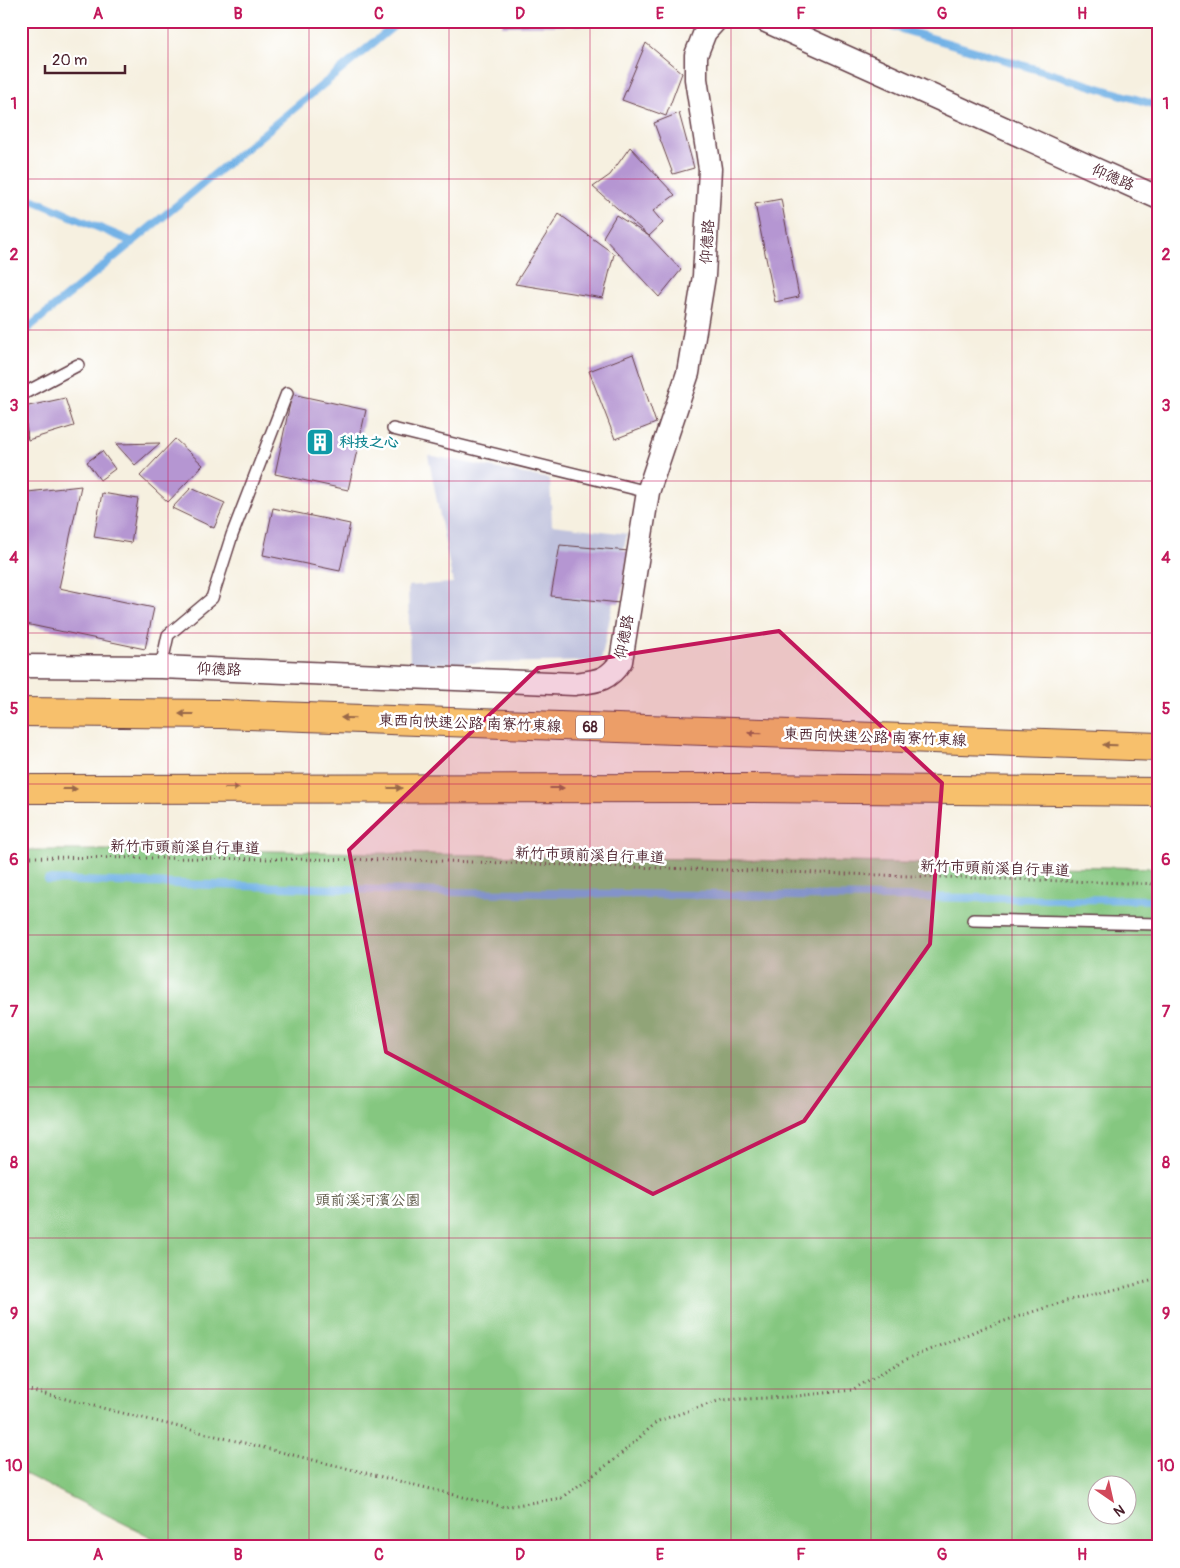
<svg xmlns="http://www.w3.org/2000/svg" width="1180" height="1568" font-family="Pangolin,'LXGW WenKai TC',sans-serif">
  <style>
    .industrial { fill: #c0c2dd }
    .green { fill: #85c780; stroke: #687356; fill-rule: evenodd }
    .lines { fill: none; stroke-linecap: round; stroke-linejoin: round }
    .stream { stroke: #73b2e6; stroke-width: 8 }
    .building { fill: #b596d2 }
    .service-casing { stroke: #643e46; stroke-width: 14 }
    .minor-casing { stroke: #643e46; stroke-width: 25 }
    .trunk-casing { stroke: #643e46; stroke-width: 30 }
    .path { stroke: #643e46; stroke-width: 3; stroke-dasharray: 1 4; stroke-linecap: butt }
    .service { stroke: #fff; stroke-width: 11 }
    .minor { stroke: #fff; stroke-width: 22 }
    .trunk { stroke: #f7c06c; stroke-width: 28 }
    .oneway { fill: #986748 }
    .marked { fill: #c2185b; fill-opacity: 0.2; stroke: #c2185b; stroke-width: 4; stroke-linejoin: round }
    .grid { fill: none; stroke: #c2185b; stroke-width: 1; stroke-opacity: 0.55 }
    .labels { text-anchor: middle; stroke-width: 5; stroke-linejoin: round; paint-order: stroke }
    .shield { fill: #fff; stroke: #80626b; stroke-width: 1 }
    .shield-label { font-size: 14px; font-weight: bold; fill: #4a1f2b }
    .street-label { font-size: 15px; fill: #4a1f2b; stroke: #fff }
    .culture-label { font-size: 15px; font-weight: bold; fill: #0d838f; stroke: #fff; text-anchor: start }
    .park-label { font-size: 15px; fill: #5f5a49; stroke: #fff }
    .neatline { fill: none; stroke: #c2185b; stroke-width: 2 }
    .grid-label { font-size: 16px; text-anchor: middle; font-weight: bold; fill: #c2185b }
  </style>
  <rect width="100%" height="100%" fill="#fff"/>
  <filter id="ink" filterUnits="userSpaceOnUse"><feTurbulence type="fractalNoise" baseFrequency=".02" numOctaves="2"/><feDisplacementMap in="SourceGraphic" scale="10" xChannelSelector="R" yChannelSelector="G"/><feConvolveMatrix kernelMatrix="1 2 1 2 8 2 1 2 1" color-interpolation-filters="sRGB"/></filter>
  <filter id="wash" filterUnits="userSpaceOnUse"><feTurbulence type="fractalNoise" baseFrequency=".0096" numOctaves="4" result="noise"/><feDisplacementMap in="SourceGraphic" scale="20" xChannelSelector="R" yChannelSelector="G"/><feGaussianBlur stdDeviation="1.12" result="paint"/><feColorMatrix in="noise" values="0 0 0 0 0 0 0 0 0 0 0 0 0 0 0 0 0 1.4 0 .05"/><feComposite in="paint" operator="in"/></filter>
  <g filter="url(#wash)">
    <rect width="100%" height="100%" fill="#f6f0e0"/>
    <path class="industrial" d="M428 455 550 479 552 525 627 534 601 661 410 664 408 586 453 583Z"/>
    <path class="green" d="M21 850H220L1159 868V1547H171L21 1472ZM1098 1486H1128V1516H1098Z"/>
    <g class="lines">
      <g class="stream">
        <path d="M874 21 1159 106"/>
        <path d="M21 195 133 242"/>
        <path d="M21 334 400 21"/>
        <path d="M48 880 443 892 1159 900"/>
      </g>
    </g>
    <g id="blocks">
      <g class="building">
        <path d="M503 21H660L661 25 502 26Z"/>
        <path d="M646 43 682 73 666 116 622 100Z"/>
        <path d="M679 113 694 168 673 174 654 123Z"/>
        <path d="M630 147 675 195 653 211 663 223 649 236 681 270 659 297 603 237 616 215 649 236 593 187 610 175Z"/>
        <path d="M781 199 799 297 775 302 755 204Z"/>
        <path d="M559 214 614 254 603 298 515 284Z"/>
        <path d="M633 354 656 423 615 439 589 371Z"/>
        <path d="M292 394 366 410 348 490 275 474Z"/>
        <path d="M65 398 74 426 28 440 24 407Z"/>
        <path d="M175 439 203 465 168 502 140 476Z"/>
        <path d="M160 443 135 465 116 444Z"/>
        <path d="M102 451 115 469 100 480 87 462Z"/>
        <path d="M81 486 59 588 154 608 145 649 21 623V523L28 492Z"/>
        <path d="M191 488 225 503 214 528 172 508Z"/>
        <path d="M102 493 138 499 131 543 94 537Z"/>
        <path d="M273 508 350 524 340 571 263 555Z"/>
        <path d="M560 545 629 551 620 603 551 596Z"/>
      </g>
    </g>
  </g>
  <g filter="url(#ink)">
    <use href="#blocks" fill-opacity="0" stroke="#643e46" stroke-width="1"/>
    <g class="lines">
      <g class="service-casing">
        <g id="service">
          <path d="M21 395 78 365"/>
          <path d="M393 429 648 492"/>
          <path d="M21 434V435"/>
          <path d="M161 667 168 635 212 598 232 535 287 393"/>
          <path d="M973 920 1159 924"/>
        </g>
      </g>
      <g class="minor-casing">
        <g id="minor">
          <path d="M766 21 1159 198"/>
          <path d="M21 666 161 667 574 684C597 681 608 681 621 661L648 492 688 373 704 276 710 169 696 79V55L705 32 715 21"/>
        </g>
      </g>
      <g class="trunk-casing">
        <g id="trunk">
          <path d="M21 712 221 714 1159 747"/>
          <path d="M21 789 753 788 1159 792"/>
        </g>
      </g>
      <g class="path">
        <path d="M21 857 412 860 1159 884"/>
        <path d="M21 1388 504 1507 561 1498 614 1460 658 1421 721 1400 788 1397 852 1390 902 1361 983 1328 1066 1301 1159 1279"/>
      </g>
      <use href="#service" class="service"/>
      <use href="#minor" class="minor"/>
      <use href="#trunk" class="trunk"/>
    </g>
    <defs><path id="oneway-solid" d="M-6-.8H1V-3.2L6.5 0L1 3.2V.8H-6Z" transform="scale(1.25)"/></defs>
    <g class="oneway">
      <use href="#oneway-solid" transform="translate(186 714) rotate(-180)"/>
      <use href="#oneway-solid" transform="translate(348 718) rotate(-178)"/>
      <use href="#oneway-solid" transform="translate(755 733) rotate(-178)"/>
      <use href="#oneway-solid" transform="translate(1110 745) rotate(-178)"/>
      <use href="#oneway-solid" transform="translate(232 788)"/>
      <use href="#oneway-solid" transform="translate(395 788)"/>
      <use href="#oneway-solid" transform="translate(557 788)"/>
      <use href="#oneway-solid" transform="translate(70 789)"/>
    </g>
  </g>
  <path class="marked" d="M779 631 942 783 930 944 804 1121 653 1194 386 1052 349 850 538 668Z"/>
  <path class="grid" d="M168 21V1547M309 21V1547M449 21V1547M590 21V1547M731 21V1547M871 21V1547M1012 21V1547M21 179H1159M21 330H1159M21 481H1159M21 633H1159M21 784H1159M21 935H1159M21 1087H1159M21 1238H1159M21 1389H1159"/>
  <defs>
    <g id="building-square" transform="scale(1.4375)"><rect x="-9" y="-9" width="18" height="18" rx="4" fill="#0f9aa8" stroke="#fff"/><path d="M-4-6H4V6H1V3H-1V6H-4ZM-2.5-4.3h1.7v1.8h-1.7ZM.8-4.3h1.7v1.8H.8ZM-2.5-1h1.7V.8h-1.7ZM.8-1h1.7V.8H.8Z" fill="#fff"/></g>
  </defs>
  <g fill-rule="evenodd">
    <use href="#building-square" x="320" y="442"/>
  </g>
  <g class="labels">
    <rect class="shield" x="576" y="715.5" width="28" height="23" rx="4"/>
    <g class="shield-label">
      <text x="590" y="732">68</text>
    </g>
    <g class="street-label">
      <text transform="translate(1113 177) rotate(24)" y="5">仰德路</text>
      <text transform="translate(707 242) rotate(-86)" y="5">仰德路</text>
      <text transform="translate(624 637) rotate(-79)" y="5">仰德路</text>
      <text transform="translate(219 669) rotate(2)" y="5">仰德路</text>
      <text transform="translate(470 723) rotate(2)" y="5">東西向快速公路 南寮竹東線</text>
      <text transform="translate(875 737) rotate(2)" y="5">東西向快速公路 南寮竹東線</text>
      <text transform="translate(185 847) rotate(1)" y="5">新竹市頭前溪自行車道</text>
      <text transform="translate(590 855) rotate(2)" y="5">新竹市頭前溪自行車道</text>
      <text transform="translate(995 868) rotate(2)" y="5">新竹市頭前溪自行車道</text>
    </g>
    <g class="culture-label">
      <text x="339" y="447">科技之心</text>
    </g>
    <g class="park-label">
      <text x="368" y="1205">頭前溪河濱公園</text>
    </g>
  </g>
  <rect width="1180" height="1568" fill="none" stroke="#fff" stroke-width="55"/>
  <g transform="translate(1112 1500) rotate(146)"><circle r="24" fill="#ffffff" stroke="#b7a5aa"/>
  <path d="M0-4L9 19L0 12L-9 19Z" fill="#d1495b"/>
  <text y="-8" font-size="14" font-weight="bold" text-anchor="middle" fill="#4a1f2b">N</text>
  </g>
  <path d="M45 65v8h80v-8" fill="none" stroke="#4a1f2b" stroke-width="2.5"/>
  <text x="52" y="65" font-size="15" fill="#4a1f2b" stroke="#ffffff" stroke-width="4" paint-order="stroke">20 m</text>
  <rect x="28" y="28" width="1124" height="1512" class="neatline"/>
  <g class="grid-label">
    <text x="98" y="19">A</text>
    <text x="238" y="19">B</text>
    <text x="379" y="19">C</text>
    <text x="520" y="19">D</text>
    <text x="660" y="19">E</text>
    <text x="801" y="19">F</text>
    <text x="942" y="19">G</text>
    <text x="1082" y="19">H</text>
    <text x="14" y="109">1</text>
    <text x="1166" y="109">1</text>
    <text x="14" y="260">2</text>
    <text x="1166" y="260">2</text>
    <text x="14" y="411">3</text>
    <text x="1166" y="411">3</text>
    <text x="14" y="563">4</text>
    <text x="1166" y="563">4</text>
    <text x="14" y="714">5</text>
    <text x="1166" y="714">5</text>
    <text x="14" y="865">6</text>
    <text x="1166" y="865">6</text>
    <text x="14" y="1017">7</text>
    <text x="1166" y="1017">7</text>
    <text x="14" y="1168">8</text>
    <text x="1166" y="1168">8</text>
    <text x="14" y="1319">9</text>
    <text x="1166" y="1319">9</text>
    <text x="14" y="1471">10</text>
    <text x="1166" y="1471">10</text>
    <text x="98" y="1560">A</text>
    <text x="238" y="1560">B</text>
    <text x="379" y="1560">C</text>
    <text x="520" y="1560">D</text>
    <text x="660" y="1560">E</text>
    <text x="801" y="1560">F</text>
    <text x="942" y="1560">G</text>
    <text x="1082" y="1560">H</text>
  </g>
</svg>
